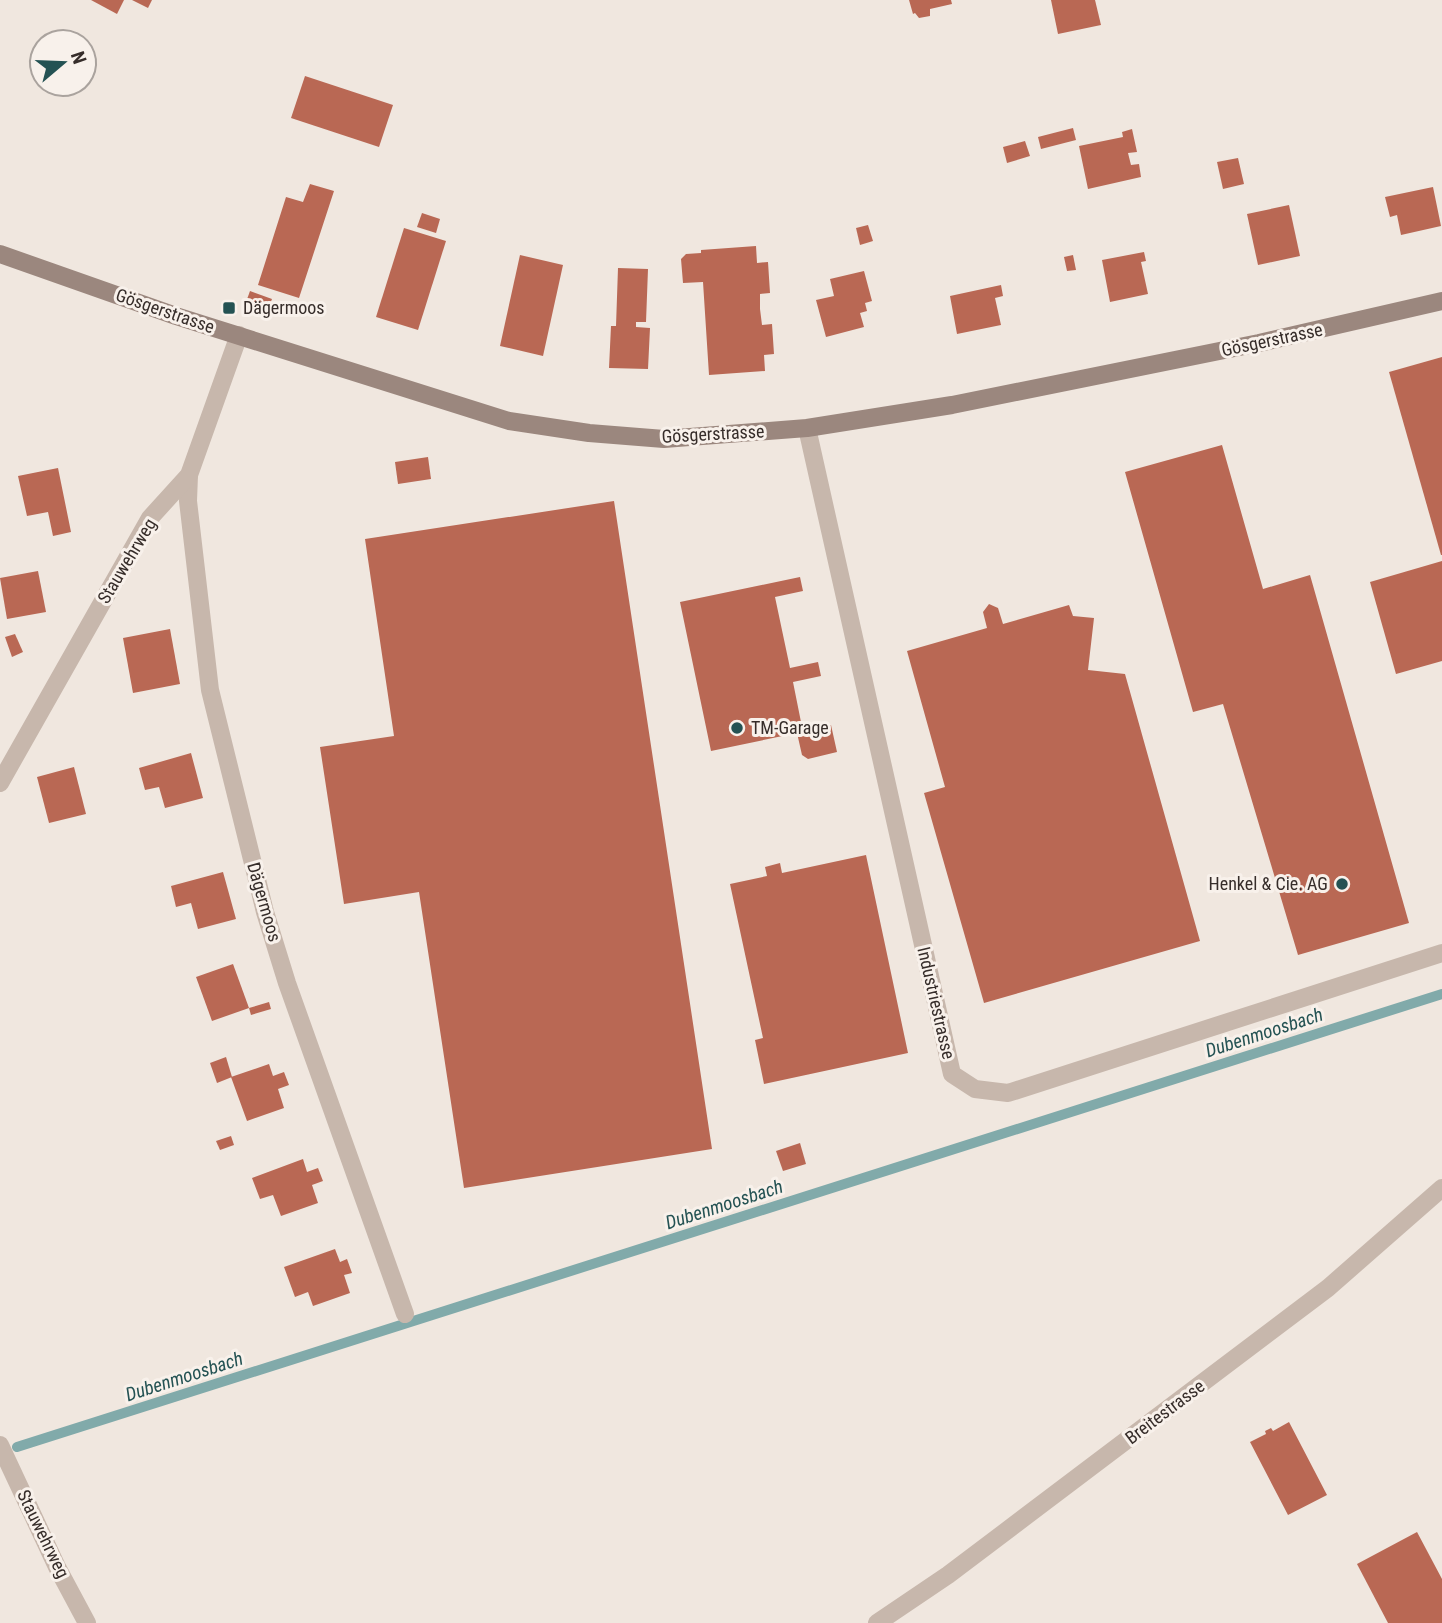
<svg xmlns="http://www.w3.org/2000/svg" width="1442" height="1623" font-family="'Roboto Condensed',sans-serif">
  <style>
    .lines { fill: none; stroke-linecap: round; stroke-linejoin: round }
    .stream { stroke: #81aaaa; stroke-width: 10 }
    .building { fill: #b96854 }
    .street { stroke: #c7b7ac; stroke-width: 18 }
    .secondary { stroke: #9b877e; stroke-width: 18 }
    .poi-dot { fill: #245253; stroke: #f8f1eb; stroke-width: 2.5 }
    .labels { text-anchor: middle; stroke-width: 6; stroke-linejoin: round; paint-order: stroke }
    .poi-label { font-size: 18px; fill: #362d2a; stroke: #f8f1eb; text-anchor: start }
    .street-label { font-size: 18px; fill: #362d2a; stroke: #f8f1eb }
    .water-label { font-size: 19px; font-style: italic; fill: #245253; stroke: #f8f1eb }
  </style>
  <rect width="100%" height="100%" fill="#f0e7df"/>
  <g class="lines">
    <path class="stream" d="M17 1447 1442 994"/>
  </g>
  <g class="building">
    <path d="M91 0H124L117 14Z"/>
    <path d="M132 0H152L148 8Z"/>
    <path d="M909 0H951L952 4 930 9V16L919 18 915 13 913 14Z"/>
    <path d="M1051 0H1095L1101 25 1058 34Z"/>
    <path d="M305 76 393 105 379 147 291 118Z"/>
    <path d="M1073 128 1076 140 1041 149 1038 137Z"/>
    <path d="M1132 129 1137 152 1128 153 1131 165 1139 164 1141 177 1088 189 1079 146 1123 137 1122 132Z"/>
    <path d="M1025 141 1030 156 1007 163 1003 147Z"/>
    <path d="M1238 158 1244 184 1223 189 1217 162Z"/>
    <path d="M310 184 334 191 299 298 258 285 286 197 303 202Z"/>
    <path d="M1433 187 1441 226 1401 235 1397 215 1390 217 1385 197Z"/>
    <path d="M1289 205 1300 256 1258 265 1247 214Z"/>
    <path d="M422 213 440 219 436 233 417 227Z"/>
    <path d="M868 225 873 241 860 245 856 228Z"/>
    <path d="M404 228 446 241 418 330 376 317Z"/>
    <path d="M756 246 757 263 768 262 770 293 760 294V309L762 325 772 324 774 354 764 355 765 371 709 375 703 282 683 283 681 259 686 254 701 253V250Z"/>
    <path d="M1144 252 1146 261 1141 262 1148 294 1110 302 1102 260Z"/>
    <path d="M520 255 563 265 543 356 500 346Z"/>
    <path d="M1073 255 1076 270 1067 271 1064 257Z"/>
    <path d="M618 268 648 269 646 322H636V327L650 328 648 369 609 368 611 326H616Z"/>
    <path d="M864 271 872 301 865 303 867 311 860 313 864 327 826 337 816 300 834 296 830 279Z"/>
    <path d="M1001 285 1003 296 995 298 1001 325 957 334 950 296Z"/>
    <path d="M250 291 272 299 268 309 246 302Z"/>
    <path d="M1442 357V555H1441L1389 372Z"/>
    <path d="M1222 445 1263 589 1310 575 1409 923 1298 955 1223 704 1193 712 1125 472Z"/>
    <path d="M428 457 431 479 398 484 395 462Z"/>
    <path d="M58 468 71 532 53 536 48 512 27 516 18 476Z"/>
    <path d="M614 501 712 1149 464 1188 419 892 344 904 320 747 394 736 365 539Z"/>
    <path d="M1442 561V661L1396 674 1370 582Z"/>
    <path d="M38 571 46 612 7 619 0 578Z"/>
    <path d="M800 577 803 591 775 597 790 668 818 662 821 676 793 682 803 732 831 725 837 752 808 759 802 755 797 733 711 751 680 602Z"/>
    <path d="M989 604 998 608 1003 624 1069 605 1073 616 1094 618 1088 670 1125 674 1200 941 984 1003 924 793 945 787 907 651 987 628 983 612Z"/>
    <path d="M170 629 180 684 133 693 123 638Z"/>
    <path d="M15 634 23 652 12 657 5 637Z"/>
    <path d="M191 753 203 798 165 808 159 787 145 790 139 768Z"/>
    <path d="M74 767 86 814 49 823 37 777Z"/>
    <path d="M866 855 908 1053 764 1084 755 1040 763 1038 730 884 767 876 765 867 780 863 782 873Z"/>
    <path d="M223 872 236 919 198 929 191 903 176 907 171 886Z"/>
    <path d="M233 964 249 1008 212 1021 196 977Z"/>
    <path d="M269 1002 271 1009 251 1015 249 1008Z"/>
    <path d="M226 1057 232 1077 217 1083 210 1063Z"/>
    <path d="M269 1064 273 1076 284 1072 289 1085 278 1089 284 1108 247 1121 231 1077Z"/>
    <path d="M231 1136 234 1145 220 1150 216 1141Z"/>
    <path d="M800 1143 806 1164 783 1171 776 1151Z"/>
    <path d="M303 1159 307 1172 318 1168 323 1181 312 1185 318 1203 281 1216 273 1195 260 1199 252 1178Z"/>
    <path d="M335 1249 340 1262 347 1259 352 1273 344 1275 350 1293 313 1306 308 1292 295 1297 284 1267Z"/>
    <path d="M1289 1422 1327 1495 1288 1515 1250 1442 1266 1434 1265 1431 1271 1428 1273 1431Z"/>
    <path d="M1417 1532 1442 1579V1623H1388L1357 1564Z"/>
  </g>
  <g class="lines">
    <g class="street">
      <path d="M807 428 952 1074 975 1089 1008 1093 1442 953"/>
      <path d="M189 475 188 501 210 690 265 912 287 983 405 1314"/>
      <path d="M0 783 150 518 189 475 239 335"/>
      <path d="M0 1445 57 1567 87 1623"/>
      <path d="M877 1623 948 1575 1328 1288 1442 1188"/>
    </g>
    <path class="secondary" d="M0 254 176 316 509 421 589 433 664 439 807 428 952 405 1259 343 1442 301"/>
  </g>
  <g class="poi-dot">
    <rect x="222" y="301" width="14" height="14" rx="3.5"/>
    <circle cx="737" cy="728" r="7"/>
    <circle cx="1342" cy="884" r="7"/>
  </g>
  <g class="labels">
    <g class="poi-label">
      <text x="243" y="314">Dägermoos</text>
      <text x="751" y="734">TM-Garage</text>
      <text x="1328" y="890" text-anchor="end">Henkel &amp; Cie. AG</text>
    </g>
    <g class="street-label">
      <text transform="translate(165 311) rotate(19)" y="6">Gösgerstrasse</text>
      <text transform="translate(1272 340) rotate(-12)" y="6">Gösgerstrasse</text>
      <text transform="translate(713 434) rotate(-3)" y="6">Gösgerstrasse</text>
      <text transform="translate(127 561) rotate(-59)" y="6">Stauwehrweg</text>
      <text transform="translate(264 902) rotate(74)" y="6">Dägermoos</text>
      <text transform="translate(936 1003) rotate(77)" y="6">Industriestrasse</text>
      <text transform="translate(1165 1412) rotate(-37)" y="6">Breitestrasse</text>
      <text transform="translate(43 1534) rotate(64)" y="6">Stauwehrweg</text>
    </g>
    <g class="water-label">
      <text transform="translate(1264 1032) rotate(-18)" y="7">Dubenmoosbach</text>
      <text transform="translate(724 1204) rotate(-18)" y="7">Dubenmoosbach</text>
      <text transform="translate(184 1376) rotate(-18)" y="7">Dubenmoosbach</text>
    </g>
  </g>
  <g transform="translate(63 63) rotate(71)"><circle r="33" fill="#f8f1eb" stroke="#aaa39e" stroke-width="2"/>
  <path d="M0-5L12 26L0 18L-12 26Z" fill="#245253"/>
  <text y="-10" font-size="19" font-weight="bold" text-anchor="middle" fill="#362d2a">N</text>
  </g>
</svg>
